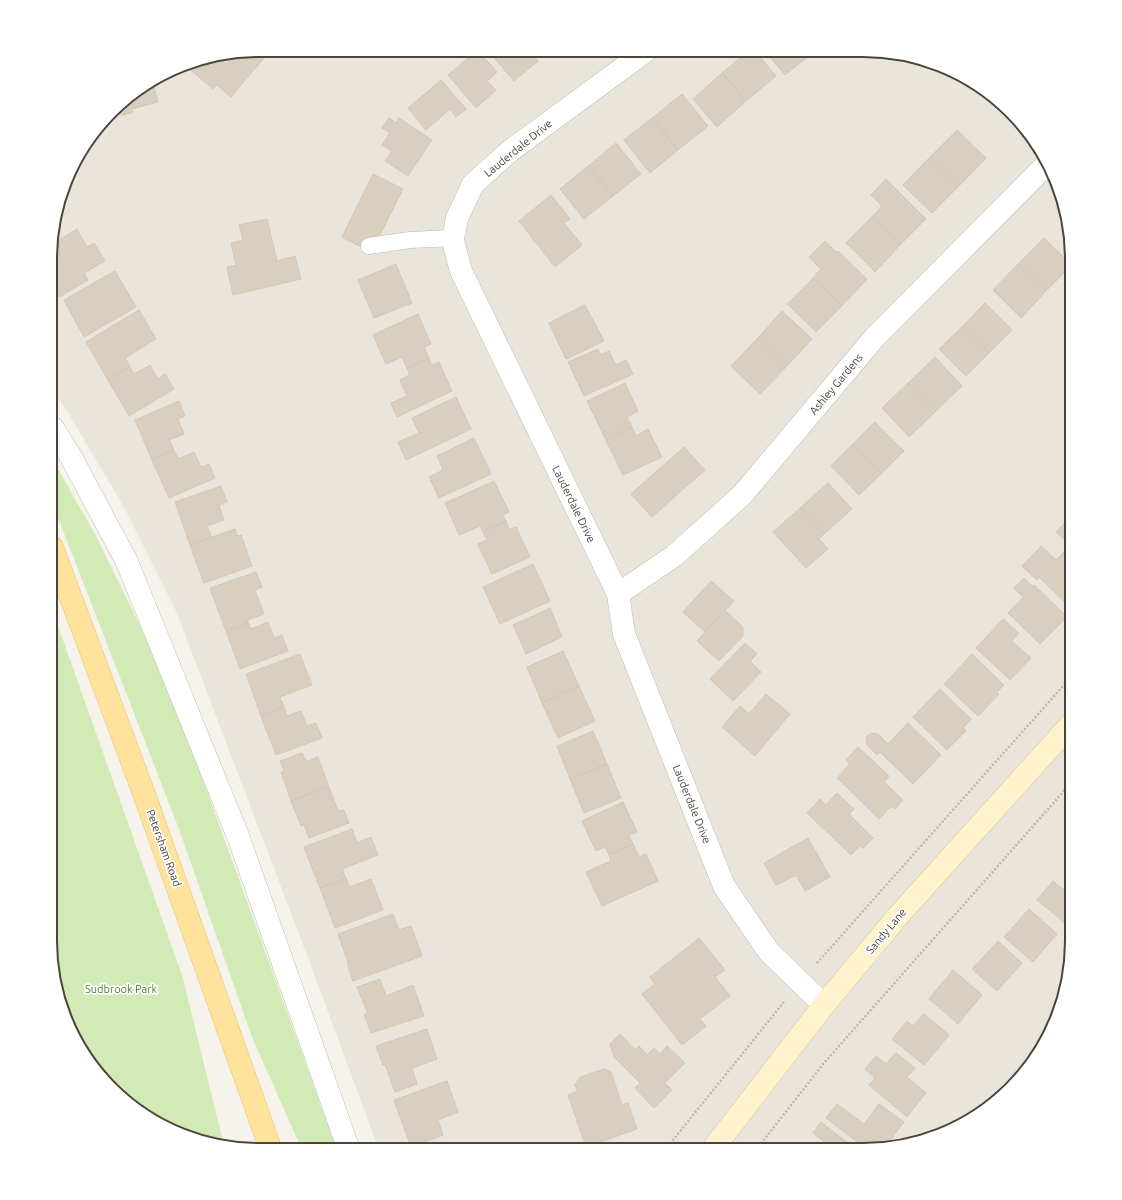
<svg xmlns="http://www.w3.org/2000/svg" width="1122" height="1200" font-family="Ubuntu,sans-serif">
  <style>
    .residential { fill: #eae5da }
    .green { fill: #d2eab5 }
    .building { fill: #d8cfc1; stroke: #d3c7b4 }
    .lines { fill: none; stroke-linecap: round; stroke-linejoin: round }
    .lane-casing { stroke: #c2bbae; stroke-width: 17 }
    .street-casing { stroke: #c2bbae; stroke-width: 23 }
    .secondary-casing { stroke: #d6c79b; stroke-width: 23 }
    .primary-casing { stroke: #e6c16a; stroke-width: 23 }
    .path { stroke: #c4b79f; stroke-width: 2.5; stroke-dasharray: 2 2; stroke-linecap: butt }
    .lane { stroke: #fff; stroke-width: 16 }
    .street { stroke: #fff; stroke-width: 22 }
    .secondary { stroke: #fff3cd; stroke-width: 22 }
    .primary { stroke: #ffe39c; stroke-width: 22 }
    .labels { text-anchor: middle; stroke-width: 3.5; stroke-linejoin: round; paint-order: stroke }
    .street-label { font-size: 11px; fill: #4b4439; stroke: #fff }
    .park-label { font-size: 11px; fill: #4a7f2a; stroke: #fff }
    .rim { fill: none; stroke: #4b4439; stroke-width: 2 }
  </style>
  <rect width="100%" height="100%" fill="#f6f3ec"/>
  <path class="residential" d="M259 50 890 52 968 78 1011 111 1037 143 1061 192 1072 245V955L1065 996 1044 1046 1020 1079 979 1115 930 1139 877 1150H379L310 963 176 611 125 509 67 411 53 391 54 218 78 154 121 102 191 61Z"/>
  <g class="green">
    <path d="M53 460 96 536 140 626 180 717 337 1150H302L252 1037 179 829 53 505Z"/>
    <path d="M52 609 183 978 224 1146 204 1143 155 1122 121 1098 85 1057 61 1009 50 955Z"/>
  </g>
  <g class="building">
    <path d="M255 51 264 58 231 97 217 85 213 89 185 65 191 61 218 57 226 64 236 54Z"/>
    <path d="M476 51H478L497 72 487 81 496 90 476 108 448 75Z"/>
    <path d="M488 51H529L538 61 514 81Z"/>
    <path d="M748 51H755L776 76 746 101 722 73Z"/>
    <path d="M765 51 814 52 785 75Z"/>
    <path d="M722 73 746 101 717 127 693 99Z"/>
    <path d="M441 80 466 109 456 117 450 109 426 130 408 108Z"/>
    <path d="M153 83 158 102 132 109V113L121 115 120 111 112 113 121 102Z"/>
    <path d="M682 94 708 126 678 150 652 118Z"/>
    <path d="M389 118 396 123 399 118 432 140 408 176 385 161 392 151 382 145 390 133 382 128Z"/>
    <path d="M652 118 678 150 650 173 624 140Z"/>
    <path d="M957 130 986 158 959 186 930 157Z"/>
    <path d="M616 143 641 174 613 196 588 166Z"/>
    <path d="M930 157 959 186 932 213 903 185Z"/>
    <path d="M588 166 613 196 584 219 560 189Z"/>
    <path d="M373 174 403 189 378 239 372 236 365 249 342 237Z"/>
    <path d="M886 179 926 219 900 245 872 217 882 206 871 195Z"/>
    <path d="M551 195 570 219 564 223 582 245 555 267 519 221Z"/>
    <path d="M57 210 61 213 54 220V218Z"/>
    <path d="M872 217 900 245 875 272 846 243Z"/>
    <path d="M267 219 277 261 295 256 301 279 233 295 227 267 236 265 231 243 243 240 239 225Z"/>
    <path d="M77 229 87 247 94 243 105 261 84 273 88 280 59 297 54 289V243Z"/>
    <path d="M1044 238 1072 265 1046 291 1018 264Z"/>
    <path d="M825 241 837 253 838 251 867 279 842 306 813 278 821 269 809 257Z"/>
    <path d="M396 264 412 303 374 318 358 280Z"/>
    <path d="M1018 264 1046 291 1021 318 993 290Z"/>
    <path d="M115 271 136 307 84 337 64 300Z"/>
    <path d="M813 278 842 306 816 332 787 304Z"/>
    <path d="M985 303 1012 330 989 353 963 326Z"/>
    <path d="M585 305 604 341 566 359 549 323Z"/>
    <path d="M139 310 156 339 125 358 130 367 108 380 86 342Z"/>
    <path d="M782 311 812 339 786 367 757 339Z"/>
    <path d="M418 314 431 344 424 347 429 358 407 368 402 357 386 364 373 335Z"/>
    <path d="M963 326 989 353 966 376 939 349Z"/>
    <path d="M757 339 786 367 760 394 731 366Z"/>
    <path d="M598 349 601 355 609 351 616 365 626 360 633 374 584 396 568 362Z"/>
    <path d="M935 357 962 386 936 411 908 383Z"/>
    <path d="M429 358 432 365 439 362 452 391 397 417 391 403 407 396 400 380 410 375 407 368Z"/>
    <path d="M150 365 158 379 165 374 174 389 129 416 108 380 130 367 134 374Z"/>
    <path d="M625 383 638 411 627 417 632 427 606 440 587 401Z"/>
    <path d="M908 383 936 411 909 437 882 408Z"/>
    <path d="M456 397 471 429 406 460 398 442 419 433 412 418Z"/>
    <path d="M179 401 185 416 178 419 184 434 169 440 174 450 152 460 135 420Z"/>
    <path d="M875 422 904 451 882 473 853 444Z"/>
    <path d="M632 427 636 436 648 429 662 457 623 475 606 440Z"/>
    <path d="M474 438 491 474 439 498 429 477 443 470 437 456Z"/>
    <path d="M853 444 882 473 859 495 831 466Z"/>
    <path d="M684 447 705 470 652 517 631 494Z"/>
    <path d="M174 450 178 459 194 452 201 467 209 464 215 478 169 498 152 460Z"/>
    <path d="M494 481 509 512 503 515 506 521 483 532 480 526 459 535 445 503Z"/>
    <path d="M828 483 852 509 824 534 801 507Z"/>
    <path d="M221 486 227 502 219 505 224 520 207 526 212 538 190 545 175 502Z"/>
    <path d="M801 507 824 534 819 539 828 549 806 568 773 532Z"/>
    <path d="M1072 515V546L1056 532Z"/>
    <path d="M506 521 509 530 516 527 530 557 492 574 478 544 487 540 483 532Z"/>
    <path d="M235 529 237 536 241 535 252 566 204 583 190 545Z"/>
    <path d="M1041 546 1056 560 1066 550 1072 555V603L1069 606 1039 577 1037 580 1022 566Z"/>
    <path d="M533 564 550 601 500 624 483 587Z"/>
    <path d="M256 572 262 587 255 590 264 614 248 620V623L226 631 210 588Z"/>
    <path d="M1024 578 1033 587 1034 585 1067 617 1040 644 1008 613 1023 597 1014 588Z"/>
    <path d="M711 581 734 601 705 632 683 612Z"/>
    <path d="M550 608 562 637 526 654 513 625Z"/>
    <path d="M725 610 743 627V636L719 661 697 641Z"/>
    <path d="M1003 619 1019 633 1012 641 1031 658 1010 680 976 648Z"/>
    <path d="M268 622 274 638 282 635 288 651 240 669 226 631 248 623 251 629Z"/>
    <path d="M745 643 757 654 750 661 761 672 733 701 710 679Z"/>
    <path d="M563 651 579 686 542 703 527 667Z"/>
    <path d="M300 654 312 685 280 697 284 707 261 716 246 674Z"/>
    <path d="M972 654 1004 685 997 692 999 694 978 716 944 684Z"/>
    <path d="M579 686 595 721 558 738 542 703Z"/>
    <path d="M940 689 971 719 963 728 966 731 947 750 913 717Z"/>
    <path d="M766 694 790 714 755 756 722 727 740 706 749 714Z"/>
    <path d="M284 707 287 716 301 711 307 726 316 723 322 738 276 755 261 716Z"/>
    <path d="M908 723 941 755 913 784 880 752 877 755 867 745 866 737 871 733 878 734 888 744Z"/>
    <path d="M593 731 607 764 570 779 557 746Z"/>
    <path d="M858 747 889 776 884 782 903 800 895 809 891 806 879 819 837 778 850 764 846 760Z"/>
    <path d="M302 753 306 762 318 757 329 787 291 801 281 772 284 771 280 761Z"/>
    <path d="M607 764 621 798 584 813 570 779Z"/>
    <path d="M329 787 338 811 344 810 349 823 309 838 304 825 301 826 291 801Z"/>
    <path d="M837 793 854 809 849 814 873 838 863 848 860 846 851 855 807 813 820 799 826 805Z"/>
    <path d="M623 802 637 832 629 835 633 844 609 855 605 847 596 851 582 821Z"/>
    <path d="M352 829 357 843 371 837 378 855 342 869 346 878 320 888 304 847Z"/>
    <path d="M808 838 830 877 805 891 796 875 776 885 764 863Z"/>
    <path d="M633 844 639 857 646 854 658 881 602 906 586 872 611 861 609 855Z"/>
    <path d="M346 878 349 887 371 879 383 910 335 928 320 888Z"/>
    <path d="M1053 881 1072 897V929L1037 900Z"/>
    <path d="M1029 909 1057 934 1033 962 1004 937Z"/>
    <path d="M393 914 399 930 411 926 422 956 353 981 347 963 348 962 338 934Z"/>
    <path d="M699 938 725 970 715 977 730 996 700 1019 706 1026 682 1045 642 994 655 984 650 977Z"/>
    <path d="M998 941 1022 963 997 991 972 969Z"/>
    <path d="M953 970 982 995 958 1024 929 999Z"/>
    <path d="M380 979 386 996 413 985 424 1016 371 1033 364 1014H368L357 987Z"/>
    <path d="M924 1014 949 1035 924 1065 892 1039 907 1021 913 1026Z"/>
    <path d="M427 1029 437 1059 412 1068 417 1084 395 1092 385 1064 383 1065 376 1046Z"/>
    <path d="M620 1034 635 1050 639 1046 647 1055 654 1048 660 1054 667 1046 685 1063 665 1083 672 1090 654 1108 635 1088 640 1083 614 1057 610 1044Z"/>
    <path d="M896 1053 915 1068 907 1077 926 1093 907 1117 869 1085 875 1078 865 1069 876 1056 886 1064Z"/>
    <path d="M604 1069 611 1072 622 1105 628 1103 637 1129 586 1147 568 1095 578 1091 575 1085 580 1077Z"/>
    <path d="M447 1081 458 1112 438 1120 443 1135 411 1147 394 1100Z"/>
    <path d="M837 1104 864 1124 879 1104 904 1122 884 1148 868 1150 826 1118Z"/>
    <path d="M821 1122 857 1150H835L813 1133Z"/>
    <path d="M445 1142 448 1150H422Z"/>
    <path d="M825 1142 835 1150H819Z"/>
  </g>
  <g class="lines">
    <g class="lane-casing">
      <path id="lane" d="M369 246 410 240 453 238"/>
    </g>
    <g class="street-casing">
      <g id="street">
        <path d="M646 51 510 151 473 184 457 218 453 238 454 245 461 271 618 594 624 634 724 886 769 952 824 1005"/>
        <path d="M53 428 71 457 127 562 238 836 349 1150"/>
        <path d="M618 594 674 556 742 495 875 337 1047 164"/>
      </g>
    </g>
    <g class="secondary-casing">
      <path id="secondary" d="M712 1150 824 1005 898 916 1072 723"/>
    </g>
    <g class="primary-casing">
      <path id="primary" d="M52 547 143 791 271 1150"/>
    </g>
    <g class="path">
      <path d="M817 963 1072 676"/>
      <path d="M665 1150 784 1002"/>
      <path d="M756 1150 824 1063 1072 782"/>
    </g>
    <use href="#lane" class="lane"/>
    <use href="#street" class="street"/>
    <use href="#secondary" class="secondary"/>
    <use href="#primary" class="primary"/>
  </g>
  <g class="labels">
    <g class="street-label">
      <text transform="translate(518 148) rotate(-39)" y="4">Lauderdale Drive</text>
      <text transform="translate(836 384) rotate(-50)" y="4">Ashley Gardens</text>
      <text transform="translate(574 504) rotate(64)" y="4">Lauderdale Drive</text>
      <text transform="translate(692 804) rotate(68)" y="4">Lauderdale Drive</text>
      <text transform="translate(164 848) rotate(70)" y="4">Petersham Road</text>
      <text transform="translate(886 931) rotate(-50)" y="4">Sandy Lane</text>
    </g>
    <g class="park-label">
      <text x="121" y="993">Sudbrook Park</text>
    </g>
  </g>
  <path d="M0 0H1122V1200H0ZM259 57H863A202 202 0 0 1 1065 259V941A202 202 0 0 1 863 1143H259A202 202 0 0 1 57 941V259A202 202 0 0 1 259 57Z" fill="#fff" fill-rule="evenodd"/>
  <path class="rim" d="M259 57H863A202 202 0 0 1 1065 259V941A202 202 0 0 1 863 1143H259A202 202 0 0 1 57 941V259A202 202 0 0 1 259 57Z"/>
</svg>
